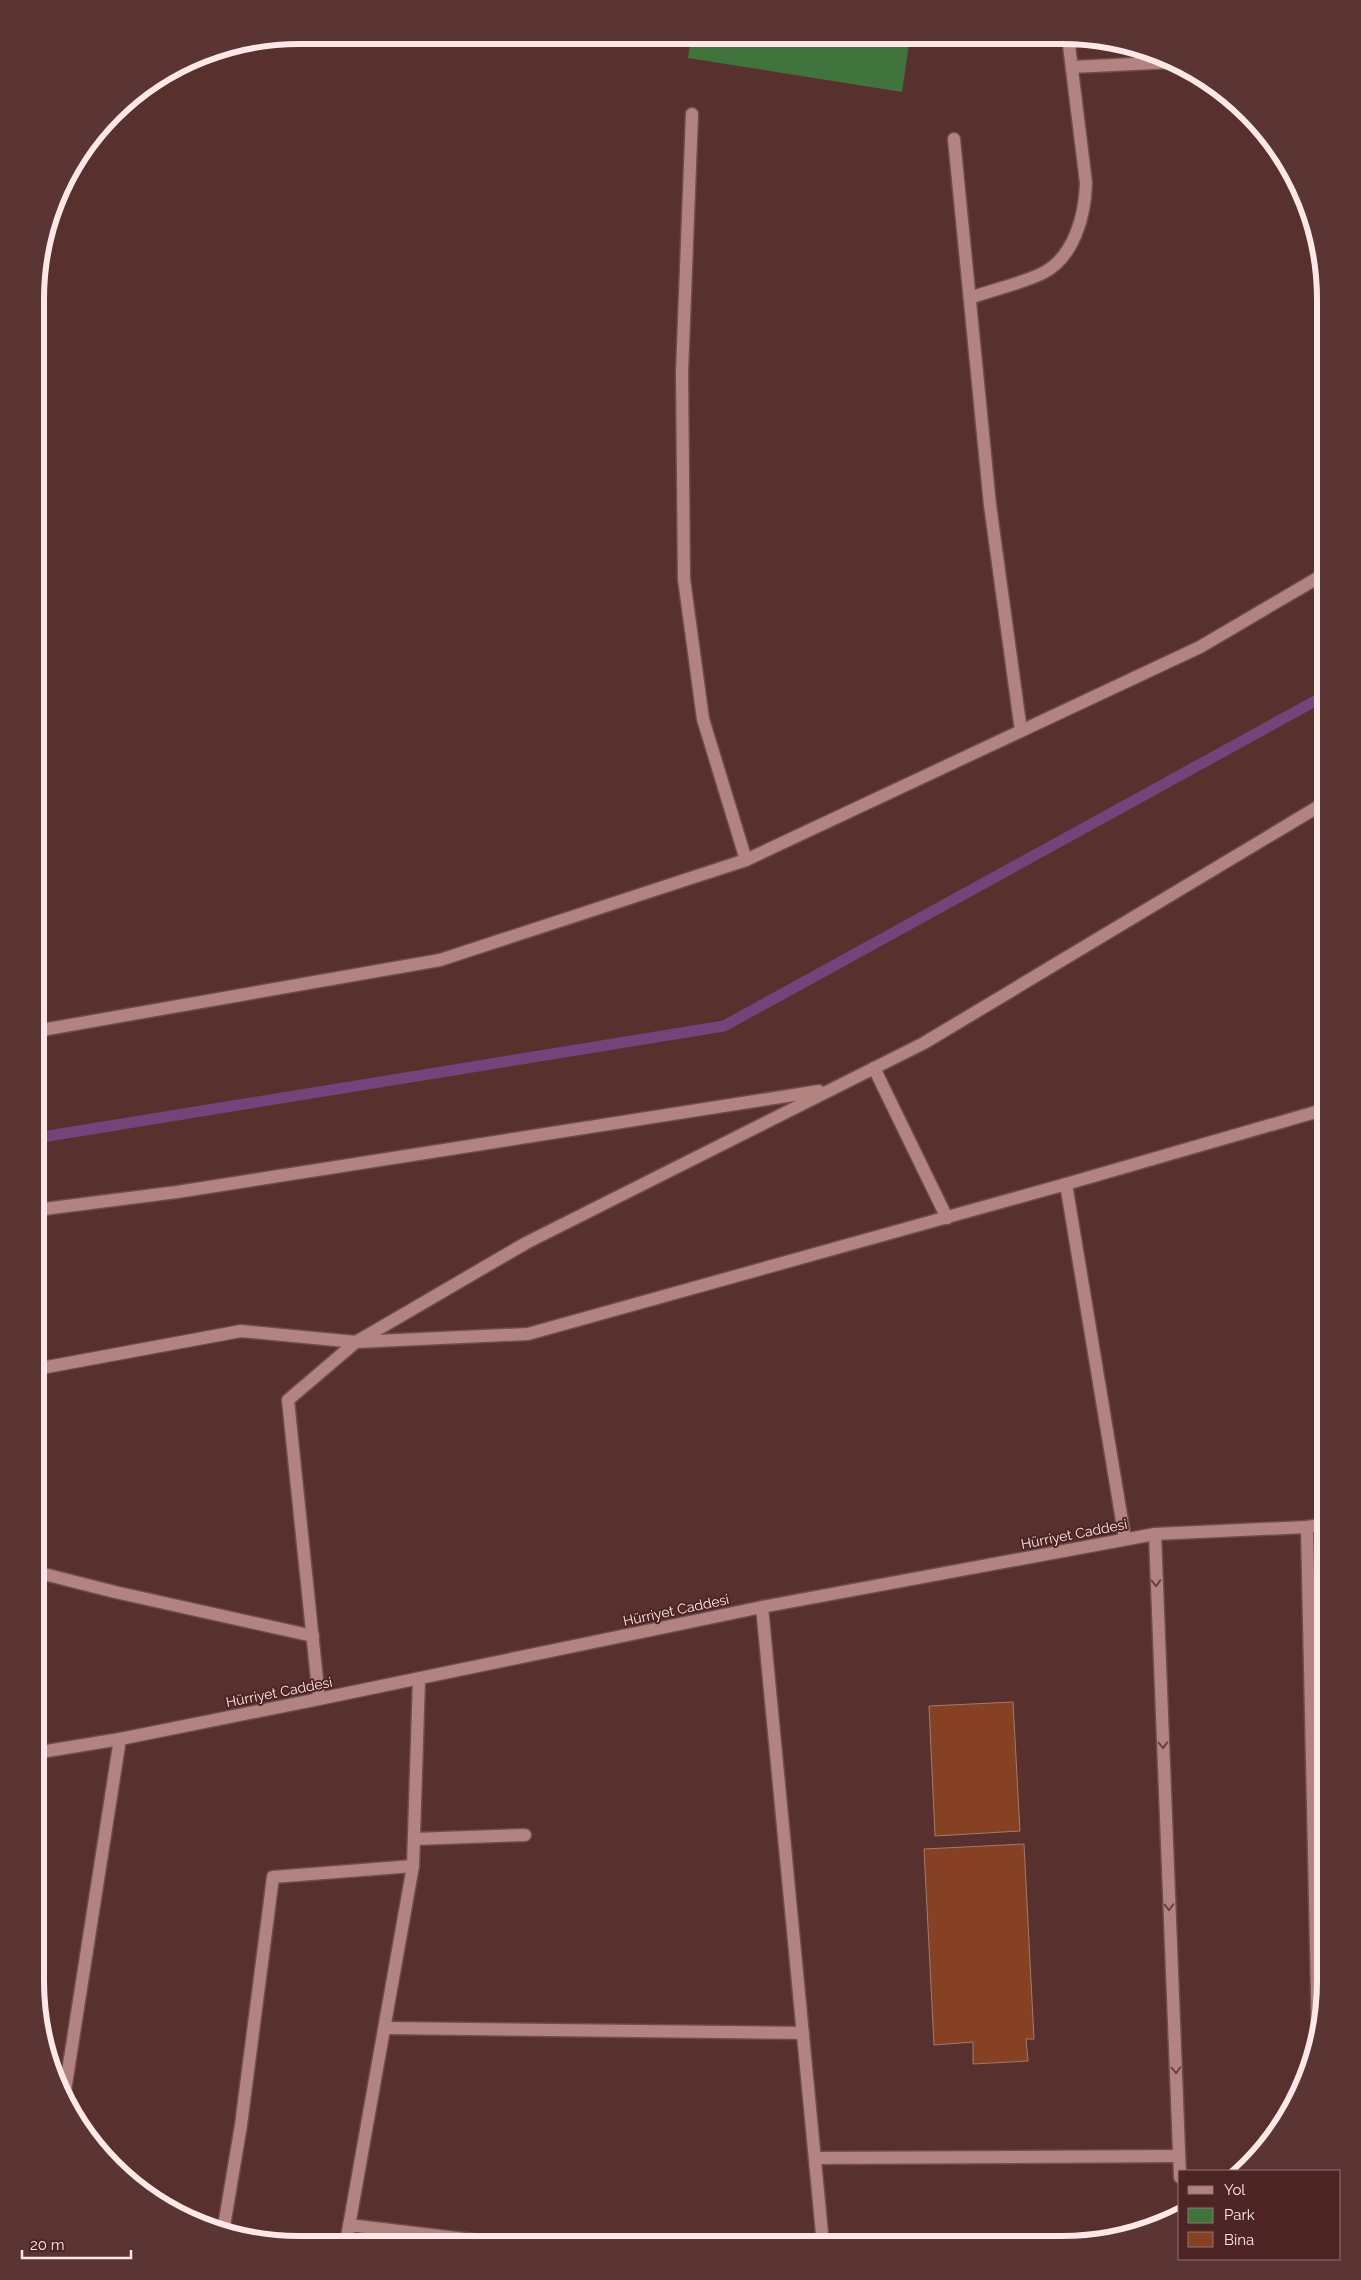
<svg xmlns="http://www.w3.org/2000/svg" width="1361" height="2280" font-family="Raleway,sans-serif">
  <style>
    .green { fill: #40743c }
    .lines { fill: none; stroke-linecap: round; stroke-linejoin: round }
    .stream { stroke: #734379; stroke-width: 11 }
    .building { fill: #864125; stroke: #a57a6a }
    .service-casing { stroke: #6e4d4c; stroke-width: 15 }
    .minor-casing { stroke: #6e4d4c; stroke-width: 15 }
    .tertiary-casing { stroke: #6e4d4c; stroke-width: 15 }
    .service { stroke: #b28380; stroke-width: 12 }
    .minor { stroke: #b28380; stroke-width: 12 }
    .tertiary { stroke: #b28380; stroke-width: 12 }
    .oneway { stroke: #6b4140 }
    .labels { text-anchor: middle; stroke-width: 4; stroke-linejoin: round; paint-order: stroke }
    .street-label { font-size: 14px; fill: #fee8e7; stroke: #4c2524 }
    .rim { fill: none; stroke: #fee8e7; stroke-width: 6 }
  </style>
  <rect width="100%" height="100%" fill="#58302e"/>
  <path class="green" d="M691 36 910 37 902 92 688 58Z"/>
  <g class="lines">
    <path class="stream" d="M36 1138 724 1026 1326 695"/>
  </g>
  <g class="building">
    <path d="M1013 1702 1020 1831 935 1836 929 1706Z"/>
    <path d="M1024 1844 1034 2039H1026L1028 2061 973 2064V2042L934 2045 924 1849Z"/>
  </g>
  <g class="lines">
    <g class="service-casing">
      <path id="service" d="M414 1839 525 1835"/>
    </g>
    <g class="minor-casing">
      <g id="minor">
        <path d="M1072 67 1175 62"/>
        <path d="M692 114 682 372 684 579 703 719 746 860"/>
        <path d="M954 139 990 505 1021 731"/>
        <path d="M970 298C992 290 1023 283 1043 273 1074 257 1085 216 1086 183L1068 37"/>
        <path d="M36 1031 440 960 746 860 1200 647 1326 573"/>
        <path d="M874 1068 947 1218"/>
        <path d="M1066 1184 1125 1539"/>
        <path d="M36 1210 177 1192 819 1091"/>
        <path d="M36 1369 241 1331 356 1342 528 1334 1066 1184 1326 1109"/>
        <path d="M1307 1527 1318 2038"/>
        <path d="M1155 1534 1180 2177"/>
        <path d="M36 1572 115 1592 313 1636"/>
        <path d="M762 1607 823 2244"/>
        <path d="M319 1699 288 1400 356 1342 526 1243 924 1043 1326 802"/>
        <path d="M1313 1792H1325"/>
        <path d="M385 2028 803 2033"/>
        <path d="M64 2097 120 1739"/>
        <path d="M815 2158 1179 2156"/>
        <path d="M349 2225 498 2243"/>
        <path d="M223 2232 241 2125 273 1877 413 1866"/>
        <path d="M346 2243 413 1866 419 1679"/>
      </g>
    </g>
    <g class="tertiary-casing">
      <path id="tertiary" d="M35 1753 120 1739 319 1699 762 1607 1155 1534 1307 1527 1326 1524"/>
    </g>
    <use href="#service" class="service"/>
    <use href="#minor" class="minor"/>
    <use href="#tertiary" class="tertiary"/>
  </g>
  <defs><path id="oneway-chevron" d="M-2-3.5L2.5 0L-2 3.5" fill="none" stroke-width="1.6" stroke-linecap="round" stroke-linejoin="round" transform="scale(1.25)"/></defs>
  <g class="oneway">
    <use href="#oneway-chevron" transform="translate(1156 1583) rotate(88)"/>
    <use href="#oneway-chevron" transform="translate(1163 1745) rotate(88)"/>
    <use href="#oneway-chevron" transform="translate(1169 1907) rotate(88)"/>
    <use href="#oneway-chevron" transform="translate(1176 2070) rotate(88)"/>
  </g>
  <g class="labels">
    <g class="street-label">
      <text transform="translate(1074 1534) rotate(-11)" y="5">Hürriyet Caddesi</text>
      <text transform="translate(676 1610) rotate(-12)" y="5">Hürriyet Caddesi</text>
      <text transform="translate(279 1692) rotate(-11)" y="5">Hürriyet Caddesi</text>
    </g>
  </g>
  <path d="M0 0H1361V2280H0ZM299 44H1062A255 255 0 0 1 1317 299V1981A255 255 0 0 1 1062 2236H299A255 255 0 0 1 44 1981V299A255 255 0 0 1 299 44Z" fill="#5a3534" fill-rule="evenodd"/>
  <path class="rim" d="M299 44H1062A255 255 0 0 1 1317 299V1981A255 255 0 0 1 1062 2236H299A255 255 0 0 1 44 1981V299A255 255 0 0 1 299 44Z"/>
  <rect x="1178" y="2170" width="162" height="90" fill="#4c2524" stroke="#937372"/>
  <rect x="1188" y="2186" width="25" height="8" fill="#b28380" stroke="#937372"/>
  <text x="1224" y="2195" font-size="15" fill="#fee8e7">Yol</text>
  <rect x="1188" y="2208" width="25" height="15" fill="#40743c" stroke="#937372"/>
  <text x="1224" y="2220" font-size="15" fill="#fee8e7">Park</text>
  <rect x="1188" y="2232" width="25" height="15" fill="#864125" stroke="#937372"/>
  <text x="1224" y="2245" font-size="15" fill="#fee8e7">Bina</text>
  <path d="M22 2250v8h109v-8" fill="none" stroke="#fee8e7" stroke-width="2.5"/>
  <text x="30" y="2250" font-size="15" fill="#fee8e7" stroke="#4c2524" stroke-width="4" paint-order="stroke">20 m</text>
</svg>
